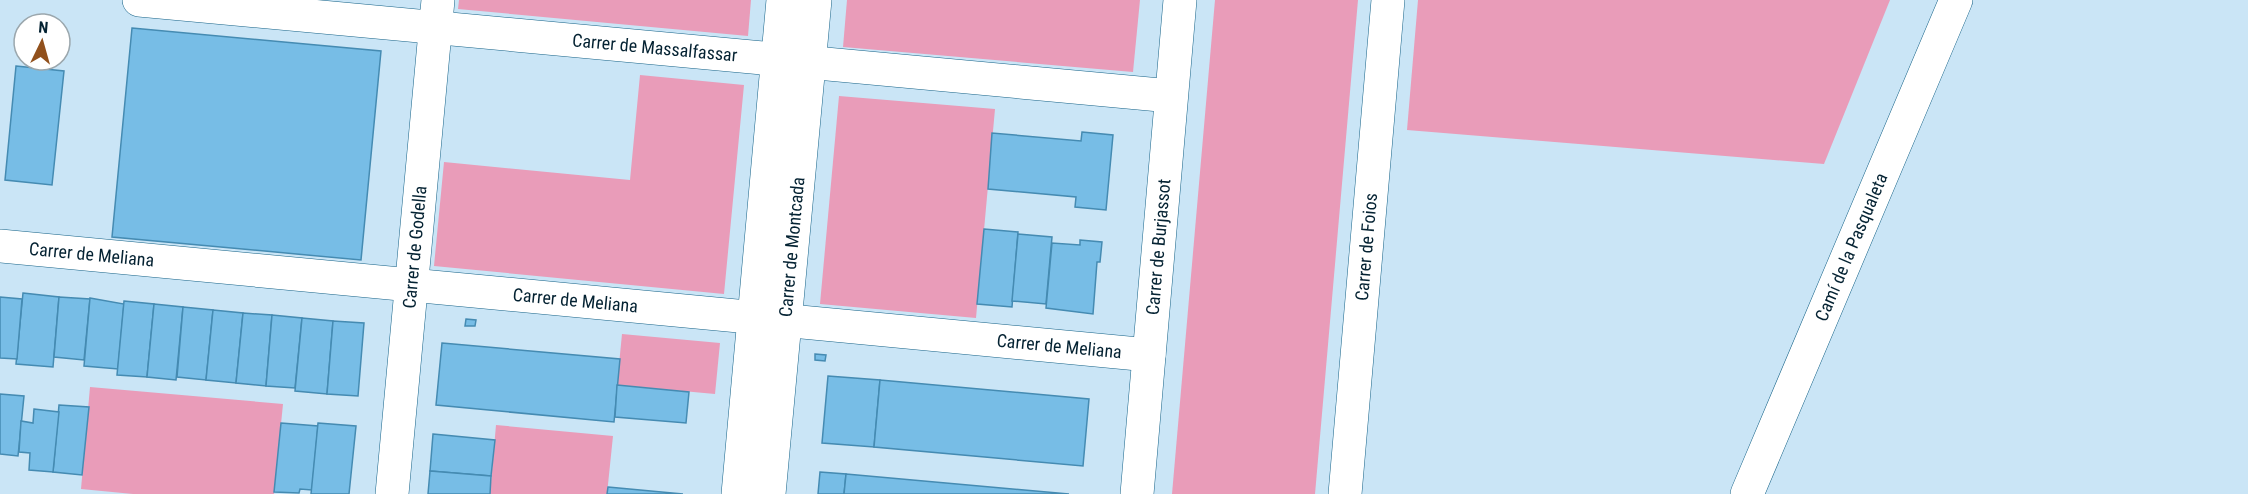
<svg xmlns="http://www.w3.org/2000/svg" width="2248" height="494" font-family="'Roboto Condensed',sans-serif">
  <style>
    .green { fill: #e99cb9 }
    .building { fill: #77bde6; stroke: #458bb2; stroke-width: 1.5 }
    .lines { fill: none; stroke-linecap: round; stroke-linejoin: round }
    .minor-casing { stroke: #166388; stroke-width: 34 }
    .tertiary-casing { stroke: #166388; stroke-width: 34 }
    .minor { stroke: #fff; stroke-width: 33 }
    .tertiary { stroke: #fff; stroke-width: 33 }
    .labels { text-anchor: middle; stroke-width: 4.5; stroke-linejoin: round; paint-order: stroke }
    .street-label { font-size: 18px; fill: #042232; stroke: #fff }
  </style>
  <rect width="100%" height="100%" fill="#cae5f6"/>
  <g class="green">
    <path d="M459 0H751L748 36 458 9Z"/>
    <path d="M847 0H1140L1133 72 843 47Z"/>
    <path d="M1215 0H1358L1315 494H1172Z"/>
    <path d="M1418 0H1890L1824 164 1407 130Z"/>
    <path d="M640 75 744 85 724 294 434 266 444 162 630 180Z"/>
    <path d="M839 96 995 109 976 318 820 304Z"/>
    <path d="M622 334 720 343 715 394 617 385Z"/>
    <path d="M90 387 283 404 274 494H133L81 489Z"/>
    <path d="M496 425 613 436 607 494H490Z"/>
  </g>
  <g class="building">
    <path d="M132 28 381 51 361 260 112 237Z"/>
    <path d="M16 66 64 71 52 185 5 180Z"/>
    <path d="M1082 132 1113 135 1106 210 1075 207 1076 197 988 189 992 133 1081 141Z"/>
    <path d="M984 229 1018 232 1012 307 977 304Z"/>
    <path d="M1018 234 1052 237 1046 304 1012 301Z"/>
    <path d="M1080 240 1102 242 1100 262H1097L1093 314 1046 308 1052 243 1080 245Z"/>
    <path d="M23 293 59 297 53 367 16 364Z"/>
    <path d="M0 297 22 299 17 359 0 358Z"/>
    <path d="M59 297 90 299 84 360 54 357Z"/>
    <path d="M90 298 124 304 118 369 84 366Z"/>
    <path d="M124 301 154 304 147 377 117 375Z"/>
    <path d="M154 304 183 307 176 380 147 377Z"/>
    <path d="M183 307 213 310 206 380 177 377Z"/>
    <path d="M213 310 243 313 236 383 206 380Z"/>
    <path d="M243 313 272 315 266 386 236 383Z"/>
    <path d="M272 315 302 318 295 388 266 386Z"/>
    <path d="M302 318 333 321 327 394 295 391Z"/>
    <path d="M466 319 476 320 475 326H465Z"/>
    <path d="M333 321 364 323 358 396 327 394Z"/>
    <path d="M442 343 620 359 614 422 436 405Z"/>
    <path d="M815 354 826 355 825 361 815 360Z"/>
    <path d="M828 376 880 380 874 447 822 443Z"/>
    <path d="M880 380 1089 399 1083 466 874 447Z"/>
    <path d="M617 385 689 392 686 423 615 417Z"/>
    <path d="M0 394 24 396 18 456 0 454Z"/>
    <path d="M59 405 89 407 82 475 53 472Z"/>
    <path d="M34 409 59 412 53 472 29 470 30 453 19 452 21 421 33 423Z"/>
    <path d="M281 423 318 426 312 490 300 489 299 493 274 492Z"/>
    <path d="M318 423 356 426 349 494H311Z"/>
    <path d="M433 434 495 440 491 476 430 471Z"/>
    <path d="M430 471 491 476 490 494H428Z"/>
    <path d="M820 472 846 474 844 494H818Z"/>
    <path d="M846 474 1069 494H844Z"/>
    <path d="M608 487 683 494H607Z"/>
  </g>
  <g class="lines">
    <g class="minor-casing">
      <g id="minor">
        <path id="s1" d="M139 0 1171 96"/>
        <path id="s2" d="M0 246 1149 355"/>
        <path id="s3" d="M392 494 438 0"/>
        <path d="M738 494 783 0"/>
        <path id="s4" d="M769 494 815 0"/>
        <path id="s5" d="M1137 494 1180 0"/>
        <path id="s6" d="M1345 494 1388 0"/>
      </g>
    </g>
    <g class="tertiary-casing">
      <g id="tertiary">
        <path id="s7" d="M1747 494 1956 0"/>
      </g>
    </g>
    <use href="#minor" class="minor"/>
    <use href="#tertiary" class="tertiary"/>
  </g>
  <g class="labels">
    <g class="street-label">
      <text dy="6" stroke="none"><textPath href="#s1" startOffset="518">Carrer de Massalfassar</textPath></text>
      <text dy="6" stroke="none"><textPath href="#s3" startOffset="248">Carrer de Godella</textPath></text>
      <text dy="6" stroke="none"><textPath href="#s4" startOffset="248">Carrer de Montcada</textPath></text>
      <text dy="6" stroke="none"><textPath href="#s5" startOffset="248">Carrer de Burjassot</textPath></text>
      <text dy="6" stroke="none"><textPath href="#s6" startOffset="248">Carrer de Foios</textPath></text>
      <text dy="6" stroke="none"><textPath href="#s7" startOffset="268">Camí de la Pasqualeta</textPath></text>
      <text dy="6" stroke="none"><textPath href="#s2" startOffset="92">Carrer de Meliana</textPath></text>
      <text dy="6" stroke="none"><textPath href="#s2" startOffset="578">Carrer de Meliana</textPath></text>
      <text dy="6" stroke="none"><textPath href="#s2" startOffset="1064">Carrer de Meliana</textPath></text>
    </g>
  </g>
  <g transform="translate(42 42) rotate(5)"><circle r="28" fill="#ffffff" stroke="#9ba7ad" stroke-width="1.5"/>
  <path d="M0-4.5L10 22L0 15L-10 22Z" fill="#91501c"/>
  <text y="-9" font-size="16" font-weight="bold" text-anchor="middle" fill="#042232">N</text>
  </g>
</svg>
